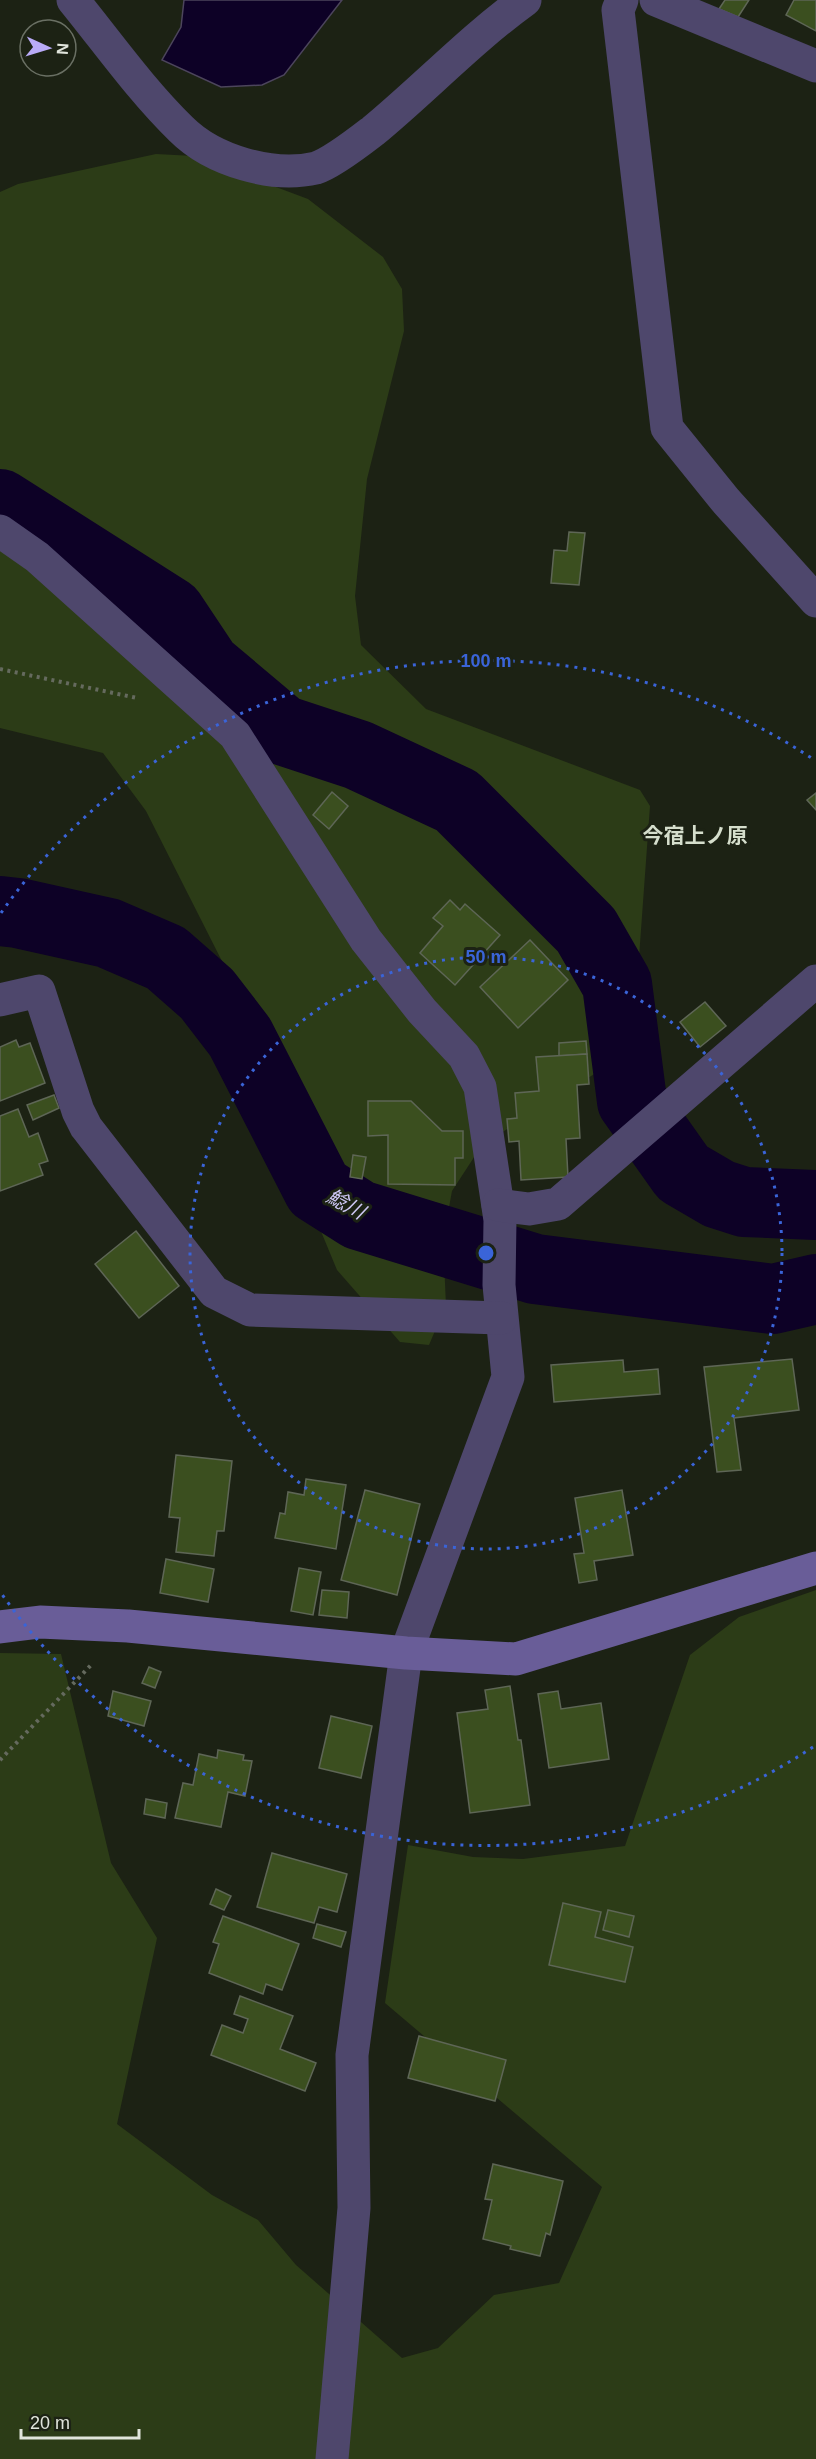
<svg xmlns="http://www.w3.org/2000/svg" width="816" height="2459" font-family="Helvetica,'Noto Sans JP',sans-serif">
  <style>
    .green { fill: #2c3c17 }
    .water { fill: #0d0126; stroke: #4c455c; stroke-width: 1.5 }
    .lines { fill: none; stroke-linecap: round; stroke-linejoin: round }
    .river { stroke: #0d0126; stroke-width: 70 }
    .building { fill: #3b4f1f; stroke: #5e6656; stroke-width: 1.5 }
    .path { stroke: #656a5e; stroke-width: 4; stroke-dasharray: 3 4.5; stroke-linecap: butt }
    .street { stroke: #4e476c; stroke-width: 33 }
    .secondary { stroke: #695d98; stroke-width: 33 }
    .ring { fill: none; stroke: #3a64d8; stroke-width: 3; stroke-dasharray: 3 6 }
    .labels { text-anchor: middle; stroke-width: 6; stroke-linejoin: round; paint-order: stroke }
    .water-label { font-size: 20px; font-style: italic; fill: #cec7f5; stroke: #1c2214 }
    .quarter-label { font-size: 21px; font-weight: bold; fill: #d5decc; stroke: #1c2214 }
    .centre { fill: #3a64d8; stroke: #1c2214; stroke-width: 3 }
    .ring-label { font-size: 18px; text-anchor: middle; font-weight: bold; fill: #3a64d8; stroke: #1c2214; stroke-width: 6; stroke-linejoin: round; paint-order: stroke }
  </style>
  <rect width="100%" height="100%" fill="#1c2214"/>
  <g class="green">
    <path d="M156 154 194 156 308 199 383 257 402 289 404 331 367 479 355 596 361 645 426 709 640 790 650 806 634 1026 599 1071 482 1145 452 1191 443 1240 446 1305 429 1345 400 1342 337 1270 274 1118 271 1058 146 811 103 753 0 728V192L18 184Z"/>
    <path d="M816 1590V2459H0V1653L61 1654 111 1863 157 1938 117 2124 212 2195 258 2220 296 2265 402 2358 438 2348 494 2295 559 2283 602 2187 385 2003 408 1845 473 1857 523 1859 625 1846 690 1655 739 1617Z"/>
  </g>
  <path class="water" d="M184 0H342L284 75 262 85 221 87 162 60 181 27Z"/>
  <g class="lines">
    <g class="river">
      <path d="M0 504 170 612 206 666 282 730 358 755 457 801 586 930 617 984 632 1101 683 1173 719 1194 744 1202 816 1205"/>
      <path d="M0 911 18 913 108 933 166 958 207 994 240 1037 318 1189 359 1215 535 1269 773 1299 816 1289"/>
    </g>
  </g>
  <g class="building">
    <path d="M725 0H749L738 17 719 9Z"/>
    <path d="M794 0H816V31L786 15Z"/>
    <path d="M569 532 585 533 579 585 551 583 554 550 567 551Z"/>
    <path d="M332 792 348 806 329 829 313 815Z"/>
    <path d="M816 793V810L807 800Z"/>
    <path d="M450 900 460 910 465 904 500 935 455 985 420 953 443 926 433 918Z"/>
    <path d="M530 940 568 980 518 1028 480 987Z"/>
    <path d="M705 1002 726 1026 700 1047 680 1022Z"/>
    <path d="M16 1040 19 1047 30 1043 45 1083 0 1101V1047Z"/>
    <path d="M586 1041 587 1054 559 1056V1043Z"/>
    <path d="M587 1054 589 1084 577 1085 580 1138 566 1139 568 1177 521 1180 519 1141 509 1142 507 1119 517 1118 515 1093 539 1091 536 1057Z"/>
    <path d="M54 1095 59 1108 33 1120 27 1105Z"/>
    <path d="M368 1101H411L442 1131H463V1158H455V1185L388 1184V1135L368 1136Z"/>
    <path d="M18 1109 29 1137 38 1133 48 1161 39 1164 43 1175 0 1191V1116Z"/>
    <path d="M353 1155 366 1157 362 1179 350 1177Z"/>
    <path d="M136 1231 179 1286 139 1318 95 1264Z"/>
    <path d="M792 1359 799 1410 734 1418 741 1470 717 1472 704 1367Z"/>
    <path d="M623 1360 624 1372 658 1369 660 1394 554 1402 551 1365Z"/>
    <path d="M176 1455 232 1461 224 1531H217L214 1556 176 1552 180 1518 169 1517Z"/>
    <path d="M306 1479 346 1485 336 1549 275 1538 280 1513 285 1514 288 1492 304 1495Z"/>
    <path d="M365 1490 420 1504 397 1595 341 1580Z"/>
    <path d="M622 1490 633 1555 594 1561 597 1580 579 1583 574 1554 584 1553 575 1498Z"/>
    <path d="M166 1559 214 1569 208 1602 160 1593Z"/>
    <path d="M299 1568 321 1572 313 1615 291 1611Z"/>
    <path d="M322 1590 349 1592 347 1618 319 1615Z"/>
    <path d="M149 1667 161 1672 155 1688 142 1683Z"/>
    <path d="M510 1686 518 1740H521L530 1805 470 1813 457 1713 488 1709 485 1690Z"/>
    <path d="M113 1691 151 1701 144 1726 108 1716Z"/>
    <path d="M558 1691 561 1709 601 1703 609 1759 549 1768 538 1694Z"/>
    <path d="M331 1716 372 1726 361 1778 319 1768Z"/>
    <path d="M218 1750 244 1755 243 1760 252 1761 245 1796 228 1792 221 1827 175 1818 183 1783 193 1785 199 1754 217 1758Z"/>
    <path d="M146 1799 167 1803 165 1818 144 1814Z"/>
    <path d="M272 1853 347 1874 337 1912 319 1907 314 1923 257 1907Z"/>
    <path d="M216 1889 231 1896 224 1910 210 1904Z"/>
    <path d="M563 1903 601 1912 595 1937 633 1947 625 1982 549 1965Z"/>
    <path d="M608 1910 634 1916 629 1937 603 1930Z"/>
    <path d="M223 1916 299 1944 282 1990 266 1984 263 1994 209 1973 219 1944 213 1942Z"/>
    <path d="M317 1924 346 1932 341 1947 313 1938Z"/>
    <path d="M240 1996 293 2016 280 2049 316 2063 305 2091 211 2055 222 2025 243 2033 248 2019 234 2014Z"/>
    <path d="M419 2036 506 2060 495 2101 408 2078Z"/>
    <path d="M493 2164 563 2181 550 2235 546 2233 540 2256 510 2249 511 2246 483 2239 492 2200 485 2199Z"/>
  </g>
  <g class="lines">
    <g class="path">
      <path d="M0 669 137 698"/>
      <path d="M0 1760 93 1663"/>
    </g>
    <g class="street">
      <path d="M73 0C108 43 141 90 181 129 213 161 273 178 316 168 332 163 360 141 373 131 425 88 471 39 525 0"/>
      <path d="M622 0 618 10 667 428 726 501 816 601"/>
      <path d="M656 0 816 66"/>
      <path d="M0 531 37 557 235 735 366 940 422 1011 464 1056 480 1087 500 1220 499 1285 508 1377 406 1653 352 2055 354 2208 332 2459"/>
      <path d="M0 1000 39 991 78 1111 86 1127 214 1292 250 1310 501 1318"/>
      <path d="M498 1205 529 1209 558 1204 816 981"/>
    </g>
    <path class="secondary" d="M0 1627 40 1622 128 1626 406 1653 516 1659 816 1568"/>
  </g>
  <g class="ring">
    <circle cx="486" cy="1253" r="296"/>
    <path d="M813 1747A592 592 0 0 1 1 1593M1 913A592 592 0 0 1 813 759"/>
  </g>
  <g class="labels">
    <g class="water-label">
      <text transform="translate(346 1204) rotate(29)" y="7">鯰川</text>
    </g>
    <g class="quarter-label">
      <text x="695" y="843">今宿上ノ原</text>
    </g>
  </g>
  <circle cx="486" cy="1253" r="9" class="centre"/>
  <g class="ring-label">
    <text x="486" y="667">100 m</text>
    <text x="486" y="963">50 m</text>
  </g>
  <g transform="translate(48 48) rotate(94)"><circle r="28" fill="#1c2214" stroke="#6a7064" stroke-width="1.5"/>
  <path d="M0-4.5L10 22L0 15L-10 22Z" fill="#b9abf7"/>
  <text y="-9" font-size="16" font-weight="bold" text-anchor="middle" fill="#e0e4db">N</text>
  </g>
  <path d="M21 2429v9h118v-9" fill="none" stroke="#e0e4db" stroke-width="3"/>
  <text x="30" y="2429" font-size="18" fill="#e0e4db" stroke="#1c2214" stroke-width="4.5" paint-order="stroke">20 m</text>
</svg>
